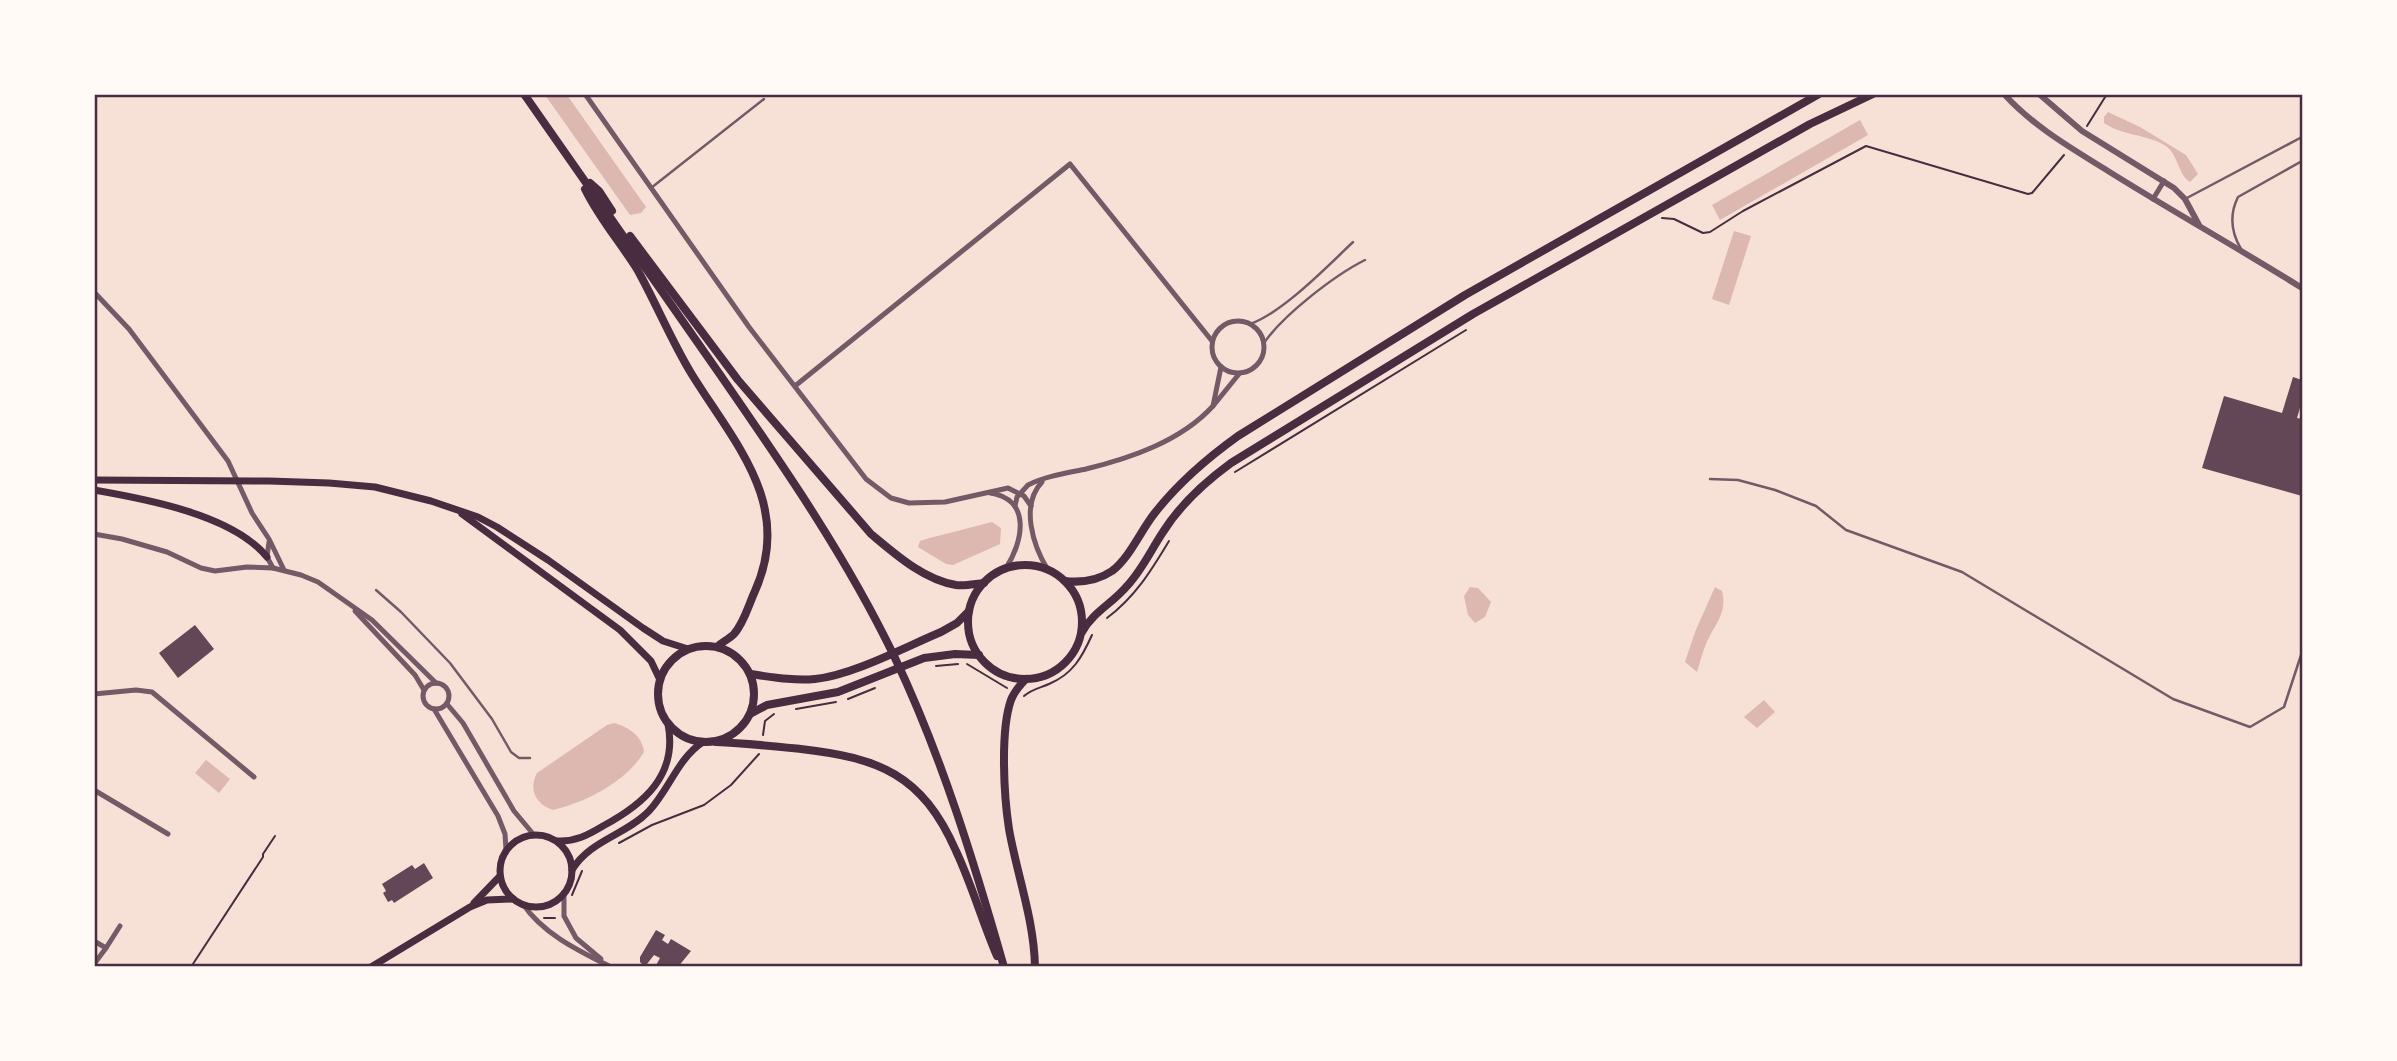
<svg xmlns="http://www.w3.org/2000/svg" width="2397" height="1061" font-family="Mulish,sans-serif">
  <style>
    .water { fill: #dcb8b0 }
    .building { fill: #644757 }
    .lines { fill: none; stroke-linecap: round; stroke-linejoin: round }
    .path { stroke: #4a2c40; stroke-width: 2 }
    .service { stroke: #755966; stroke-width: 2.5 }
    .minor { stroke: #755966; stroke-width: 5 }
    .tertiary { stroke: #755966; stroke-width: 6 }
    .secondary { stroke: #4a2c40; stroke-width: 7 }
    .primary { stroke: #4a2c40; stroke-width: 8 }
    .neatline { fill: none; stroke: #4a2c40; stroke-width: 2.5 }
  </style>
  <rect width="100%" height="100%" fill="#f7e1d7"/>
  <g class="water">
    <path d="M545 95H567L646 207 641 213 630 215Z"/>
    <path d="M2108 112 2140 127 2186 155 2198 174 2190 182C2177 173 2179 156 2166 146 2147 134 2123 136 2104 123V117Z"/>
    <path d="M1860 120 1868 135 1720 220 1712 205Z"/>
    <path d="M1734 231 1751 236 1729 305 1712 299Z"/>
    <path d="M992 522 1001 528 1000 544 953 565 946 564 918 547 920 541 926 539Z"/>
    <path d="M1470 587 1478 588 1491 602 1485 617 1475 623 1468 615 1464 596Z"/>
    <path d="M1715 587 1722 591C1728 613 1714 625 1706 644 1702 653 1700 663 1697 672L1685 662 1695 632Z"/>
    <path d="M1764 700 1775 712 1757 728 1744 717Z"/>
    <path d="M614 723C629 727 642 736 644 752 626 782 586 802 553 810 536 804 528 790 537 773L607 725Z"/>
    <path d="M206 760 230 779 219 793 195 773Z"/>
  </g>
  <g class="building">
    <path d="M2293 377 2302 380V401L2297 418 2302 419V496L2202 468 2224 396 2282 413Z"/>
    <path d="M195 625 214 649 178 678 159 653Z"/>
    <path d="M424 863 433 878 394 903 392 900 388 902 383 893 386 891 382 884 412 865 415 869Z"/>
    <path d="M656 930 665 935 662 940 668 944 671 939 691 951 678 967H655L660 958 654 955 647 964 643 965 640 962V957Z"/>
  </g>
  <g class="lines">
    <g class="path">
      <path d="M2087 126 2107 94"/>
      <path d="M1662 218 1674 219 1703 233 1710 232 1743 211 1866 146 2028 194 2032 193 2064 155"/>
      <path d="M1235 472 1466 330"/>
      <path d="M1107 618C1135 597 1151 571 1169 541"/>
      <path d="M967 664 1007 688"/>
      <path d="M936 666 958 664"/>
      <path d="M1024 696C1032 689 1040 688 1049 684 1073 674 1082 657 1092 635"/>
      <path d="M848 699 875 688"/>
      <path d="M796 709 836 702"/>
      <path d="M763 735 765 721 774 714"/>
      <path d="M619 843 652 825 704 805 731 785 759 754"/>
      <path d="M572 895 582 871"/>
      <path d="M544 918H555"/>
      <path d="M191 967 263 857V854L275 836"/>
    </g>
    <g class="service">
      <path d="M651 188 764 99"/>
      <path d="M2185 199 2302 137"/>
      <path d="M2241 249C2231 232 2229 215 2238 197L2302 161"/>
      <path d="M1250 324C1282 313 1328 266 1353 242"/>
      <path d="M1264 343C1283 315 1335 275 1365 260"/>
      <path d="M1710 479 1738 480 1775 490 1816 506 1846 530 1962 572 2173 699 2250 727 2284 707 2302 652"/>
      <path d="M376 590 401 612 450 663 492 719 511 752 519 758H530"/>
    </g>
    <g class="minor">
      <path d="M585 94 749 327 866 479 891 498 909 503 945 502 1008 488 1024 496 1031 506"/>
      <path d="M2153 199 2164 181"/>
      <path d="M94 292 129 329 228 461 252 513 269 539 284 570"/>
      <circle cx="1238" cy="347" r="26"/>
      <path d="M1221 367 1213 406 1239 374"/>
      <path d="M795 386 1070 164 1212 341"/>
      <path d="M1042 482C1020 505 1033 546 1048 570"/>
      <path d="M990 493C1032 499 1023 542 1006 568"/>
      <path d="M1015 506 1017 497 1028 485C1046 476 1067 473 1086 469 1131 458 1181 441 1213 406"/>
      <path d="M94 534 122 539 167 552 201 568 215 571 247 567 273 568 301 575 318 582 372 620 436 683"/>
      <path d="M269 542 267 557 273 568"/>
      <path d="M355 611 415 675 424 690"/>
      <circle cx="436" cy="696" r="13"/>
      <path d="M94 694 136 690 152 692 254 777"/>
      <path d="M447 704 463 723 514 811 534 835"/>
      <path d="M434 709 498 816 505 834 506 850"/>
      <path d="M94 790 168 834"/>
      <path d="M564 892V916L576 938 601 959"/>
      <path d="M523 904C543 934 579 951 611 967"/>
      <path d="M94 941 106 948 94 964"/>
      <path d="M106 948 120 926"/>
    </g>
    <g class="tertiary">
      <path d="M2004 94C2034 127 2071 148 2108 171 2172 211 2238 248 2302 288"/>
      <path d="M2039 94 2082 131 2174 188 2185 199 2199 225"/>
    </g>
    <g class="secondary">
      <path d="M94 480 269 481 329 483 375 487 431 501 478 517 497 527 548 560 643 628 663 641 688 649"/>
      <path d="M94 490C146 499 233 515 267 557"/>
      <path d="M462 514 620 630 651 661 660 680"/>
      <circle cx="536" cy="871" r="36"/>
      <path d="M557 841C575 842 588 835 603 826 644 804 678 775 668 724"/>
      <path d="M572 870C590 840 626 835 649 811 669 790 678 758 703 742"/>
      <path d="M474 903 500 876"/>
      <path d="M371 967 470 907 487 900 513 899"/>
    </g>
    <g class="primary">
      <path d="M524 94C589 188 655 282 721 376 784 467 847 558 895 658 942 757 974 862 1004 967"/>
      <path d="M590 183 599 191 612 211"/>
      <path d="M585 189C599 218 620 242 637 269 656 303 671 340 691 373 734 443 794 504 755 591 749 604 744 623 734 634 729 639 722 642 717 647"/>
      <path d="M630 236 738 380 871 534C895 554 924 580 956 585 965 586 974 584 984 583"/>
      <circle cx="1025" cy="622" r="57"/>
      <path d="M1065 581C1082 583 1097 581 1112 571 1130 557 1140 532 1154 514 1178 483 1206 459 1238 436L1465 295 1819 94"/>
      <path d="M1082 632C1093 612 1113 603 1127 586 1142 570 1151 550 1163 532 1180 505 1205 482 1231 463L1473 314 1810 124 1873 94"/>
      <circle cx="706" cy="694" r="48"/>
      <path d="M750 674C772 677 793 681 815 679 853 675 905 647 941 632L957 623 969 611"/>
      <path d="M1026 679C1020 685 1014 692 1011 700 1000 731 1004 797 1009 829 1017 875 1034 919 1035 967"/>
      <path d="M750 714 767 705 838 692 924 658 955 654 979 655"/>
      <path d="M716 742C744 743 772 746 801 749 879 758 922 774 956 851 972 885 982 921 997 956"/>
    </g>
  </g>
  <rect width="2397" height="1061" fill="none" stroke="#fffaf5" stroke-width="192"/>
  <rect x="96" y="96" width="2205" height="869" class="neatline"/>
</svg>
